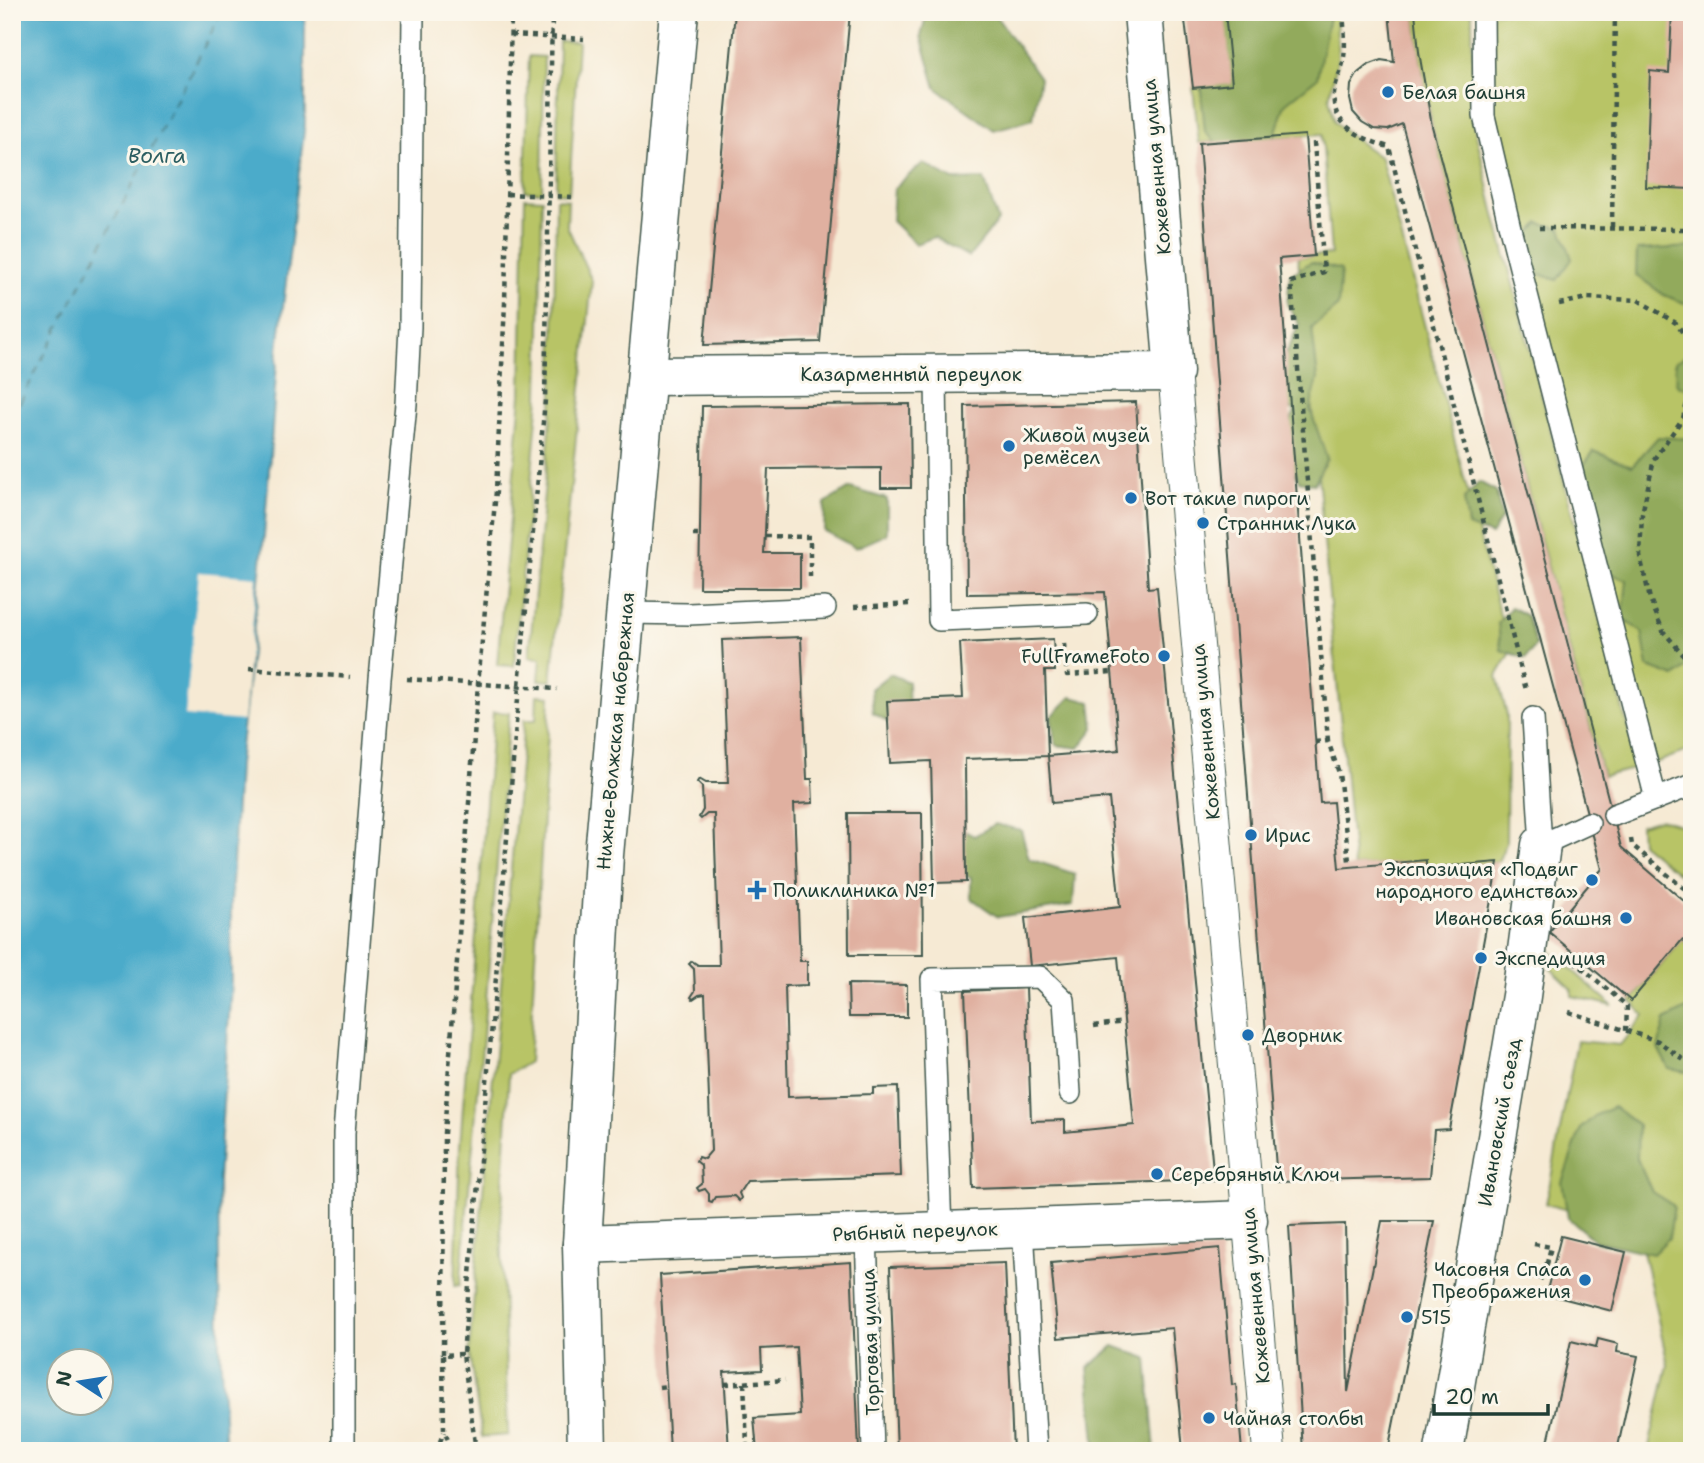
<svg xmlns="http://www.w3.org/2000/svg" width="1704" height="1463" font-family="'Shantell Sans',sans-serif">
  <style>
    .green { fill: #b8c466; stroke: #6c804d; stroke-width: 2 }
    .forest { fill: #92aa5b; stroke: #587448; stroke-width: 2 }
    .water { fill: #4babca; stroke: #35747f; stroke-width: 2; fill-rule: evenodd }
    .pier { fill: #f6ead4 }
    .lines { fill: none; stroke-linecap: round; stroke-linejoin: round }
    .ferry { stroke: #2c5e61; stroke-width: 2; stroke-dasharray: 9 7; stroke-linecap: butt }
    .building { fill: #e0b0a0 }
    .service-casing { stroke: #3f574c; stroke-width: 24 }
    .pedestrian-casing { stroke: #3f574c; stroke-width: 34 }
    .minor-casing { stroke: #3f574c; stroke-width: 41 }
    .secondary-casing { stroke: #3f574c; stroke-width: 41 }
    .path { stroke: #3f574c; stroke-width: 4.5; stroke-dasharray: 5 5; stroke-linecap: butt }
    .service { stroke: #fff; stroke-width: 21 }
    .pedestrian { stroke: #fff; stroke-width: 32 }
    .minor { stroke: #fff; stroke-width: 38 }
    .secondary { stroke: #fff; stroke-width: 38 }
    .poi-dot { fill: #1f6fb2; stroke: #fbf7ec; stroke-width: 2.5 }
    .labels { text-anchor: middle; stroke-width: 6; stroke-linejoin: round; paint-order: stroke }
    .poi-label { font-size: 19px; fill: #1f3d34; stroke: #fbf7ec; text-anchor: start }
    .street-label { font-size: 19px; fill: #1f3d34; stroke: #fbf7ec }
    .water-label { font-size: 21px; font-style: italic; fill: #2c5e61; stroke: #fbf7ec }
  </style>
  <rect width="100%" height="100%" fill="#fbf7ec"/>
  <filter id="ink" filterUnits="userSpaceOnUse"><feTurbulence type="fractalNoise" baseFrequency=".0143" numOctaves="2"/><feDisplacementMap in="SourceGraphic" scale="14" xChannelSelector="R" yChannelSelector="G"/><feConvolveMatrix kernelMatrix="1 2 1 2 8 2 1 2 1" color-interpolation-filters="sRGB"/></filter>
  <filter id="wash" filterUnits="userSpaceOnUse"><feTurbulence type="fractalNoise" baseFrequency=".00686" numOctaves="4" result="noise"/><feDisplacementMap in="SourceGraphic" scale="28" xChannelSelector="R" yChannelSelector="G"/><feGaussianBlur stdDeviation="1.57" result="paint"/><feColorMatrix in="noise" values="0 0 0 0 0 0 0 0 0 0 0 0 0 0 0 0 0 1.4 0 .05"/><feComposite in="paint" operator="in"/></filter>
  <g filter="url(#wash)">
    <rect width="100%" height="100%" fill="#f6ead4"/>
    <g class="green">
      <path d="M1225 12H1336L1338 58 1329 98 1335 122 1352 137 1381 158 1510 654 1497 676 1507 715 1506 843 1498 862 1426 868V861L1354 867 1298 257 1331 254 1322 134 1199 143 1193 88 1232 84Z"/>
      <path d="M1415 12H1472L1473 121 1495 215 1638 768 1603 776 1432 126 1419 52Z"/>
      <path d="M1492 12H1692V746L1687 751 1655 763 1492 117Z"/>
      <path d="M559 41 578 42 569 194 556 193Z"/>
      <path d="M529 56 544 57 542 192 525 191Z"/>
      <path d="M525 198 542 199 539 396 514 666 497 665 521 395Z"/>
      <path d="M556 199 568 200 567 226 592 281 551 681 539 680 541 658 529 657 553 396Z"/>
      <path d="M537 695 550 696 529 1062 509 1074 501 1225 508 1435 482 1437 469 1353 524 720H536Z"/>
      <path d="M493 712 509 713 483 1037 460 1285 455 1286 460 1146Z"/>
      <path d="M1660 819 1692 829V885L1641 843 1640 825Z"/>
      <path d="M1682 940 1692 946V1451H1648L1668 1365 1641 1242 1625 1226 1546 1204 1577 1041 1620 1045 1644 1015 1631 1001Z"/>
      <path d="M1545 946 1613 1006 1572 996V989L1549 967Z"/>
    </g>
    <g class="forest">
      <path d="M927 12H993L1040 78 1033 119 994 130 936 88 921 36Z"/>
      <path d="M1217 12H1330L1317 78 1285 104 1271 147 1224 150 1205 132 1198 59Z"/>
      <path d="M923 163 953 180 984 179 998 221 969 257 934 237 916 244 892 221 894 188Z"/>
      <path d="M1539 223 1561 228 1572 259 1557 280 1530 271 1524 241Z"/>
      <path d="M1692 247V306L1664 295 1636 275 1637 250Z"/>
      <path d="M1311 262 1341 270 1338 306 1312 328 1318 379 1310 409 1327 458 1314 484 1299 481 1282 440 1295 411 1278 400V373L1299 324 1287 304 1290 275Z"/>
      <path d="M1692 352V389L1677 386 1675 362Z"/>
      <path d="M1658 437 1692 439V662L1675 677 1648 667 1642 632 1623 619 1627 580 1593 567 1573 479 1594 451 1632 466Z"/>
      <path d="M1479 482 1496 491 1502 518 1491 535 1468 526 1464 499Z"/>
      <path d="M850 488 887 499V534L856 548 824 531 825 503Z"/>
      <path d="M1511 607 1527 616 1536 645 1526 658 1501 650 1498 623Z"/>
      <path d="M890 674 908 682 909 718 896 726 873 713 871 689Z"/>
      <path d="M1071 697 1091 702 1094 728 1079 748 1056 745 1051 717Z"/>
      <path d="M956 824 974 836 995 824 1021 830 1029 859 1075 874 1073 905 998 917 971 898V877L940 869Z"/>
      <path d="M1688 1008 1692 1010V1073L1669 1069 1658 1048 1665 1020Z"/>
      <path d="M1614 1107 1638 1125 1637 1159 1652 1192 1674 1206 1669 1238 1653 1254 1595 1241 1568 1218 1562 1182 1581 1128 1596 1115Z"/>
      <path d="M1114 1346 1147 1358 1155 1451H1096L1088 1368Z"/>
    </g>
    <path class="water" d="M12 12H305V123L278 349 264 537 238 765 231 903V985L218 1180 220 1346 226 1451H12ZM60 1362H102V1404H60Z"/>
    <path class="pier" d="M199 572 257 577 243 721 185 716Z"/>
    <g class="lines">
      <path class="ferry" d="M12 418 222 12"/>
    </g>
    <g id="blocks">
      <g class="building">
        <path d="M735 12H850L820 342 704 345Z"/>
        <path d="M1184 12H1225L1232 84 1193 88Z"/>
        <path d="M1389 12H1415L1419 52 1432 126 1621 847 1692 908V946L1682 940 1631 1001 1549 932 1602 869 1402 124 1388 130 1374 129 1362 122 1353 112 1350 99 1351 85 1358 73 1368 65 1381 60 1394 62Z"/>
        <path d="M1672 12H1692V189L1646 187 1650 71 1669 73Z"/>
        <path d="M1305 135 1314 256 1279 259 1320 803 1333 802 1339 868 1426 860V868L1498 862 1449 1129 1434 1130 1430 1177 1277 1181 1199 143Z"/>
        <path d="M1136 402 1148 588 1157 587 1214 1180 973 1188 965 991 1026 988 1031 1121 1065 1120V1132L1134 1125 1118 957 1030 966 1025 918 1120 907 1109 798 1052 803 1048 756 1119 750 1105 592 967 594 965 406Z"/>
        <path d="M910 404 911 488H881V468L768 469 764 553H800V588H699L702 406Z"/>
        <path d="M801 637 807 779H812L813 803 794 804 800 961H807V985L785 986 788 1097 873 1094V1088L898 1087 901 1176 747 1181 739 1193 741 1198 739 1201 734 1196 715 1197 712 1202 709 1201V1194L705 1189 699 1191 697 1188 702 1184 701 1165 696 1161 698 1157 704 1159 711 1151 705 994 699 995 693 999 691 997 695 991 694 969 689 964 692 961 698 965H719L714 814H707L701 819 699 817 703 810 702 787 697 782 699 779 706 783H728L722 640Z"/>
        <path d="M1053 639 1055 671H1045L1048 756 965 759 966 882 934 883 931 761 890 763 887 701 963 698 960 643Z"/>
        <path d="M848 813H922L923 955H849Z"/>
        <path d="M848 984 907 985V1017H849Z"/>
        <path d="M1382 1221H1434L1388 1451H1303L1289 1226 1345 1224 1348 1392Z"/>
        <path d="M1561 1236 1626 1252 1612 1311 1546 1294Z"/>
        <path d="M1220 1248 1232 1385 1236 1384 1242 1451H1183L1172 1328 1058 1338 1051 1263Z"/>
        <path d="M851 1262 859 1451H757L754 1418 800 1415 796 1347 761 1349 762 1370 724 1372 729 1451H670L660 1275Z"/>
        <path d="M1005 1263 1013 1451H897L890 1267Z"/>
        <path d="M1598 1339 1618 1344 1617 1352 1638 1356 1617 1451H1546L1571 1341 1596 1347Z"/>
      </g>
    </g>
  </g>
  <g filter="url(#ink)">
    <use href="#blocks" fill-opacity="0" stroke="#3f574c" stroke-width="2"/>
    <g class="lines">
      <g class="service-casing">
        <g id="service">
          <path d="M1483 12 1484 116 1510 228 1656 799"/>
          <path d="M936 374 939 620 1087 614"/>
          <path d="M625 613 689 614 825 608"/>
          <path d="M1533 718 1541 845 1589 823"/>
          <path d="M1614 815 1692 785"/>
          <path d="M1023 1228 1036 1451"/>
          <path d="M941 1231 932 979 1040 977 1064 1000 1070 1093"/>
          <path d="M866 1233 873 1451"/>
          <path d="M344 1451V1133L380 679 406 404 410 327 413 12"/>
        </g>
      </g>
      <g class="pedestrian-casing">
        <path id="pedestrian" d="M1174 372 1269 1451"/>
      </g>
      <g class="minor-casing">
        <g id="minor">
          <path d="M647 376 1174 372 1143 12"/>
          <path d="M582 1244 1248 1220"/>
          <path d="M1444 1451 1521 996 1541 845"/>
        </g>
      </g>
      <g class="secondary-casing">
        <path id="secondary" d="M587 1451 582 1244 604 855 679 12"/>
      </g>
      <g class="path">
        <path d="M1343 12C1344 27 1346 42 1344 57 1343 69 1335 81 1334 94 1330 125 1364 140 1389 147L1526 690"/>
        <path d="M511 35 584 39"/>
        <path d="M1314 142 1324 272 1291 282 1328 741"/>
        <path d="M507 194 574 197"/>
        <path d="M1612 227 1615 12"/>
        <path d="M1539 228 1692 229"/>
        <path d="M1559 304 1587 298 1638 300 1676 323 1692 346"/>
        <path d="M1692 385 1683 418 1654 459 1642 514 1640 556 1650 599 1663 631 1692 665"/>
        <path d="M1297 499 1308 498"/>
        <path d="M693 535H700"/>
        <path d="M765 536 810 537V580"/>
        <path d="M854 607 911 604"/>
        <path d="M1064 644 1067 675 1112 672"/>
        <path d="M249 669 350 677"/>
        <path d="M407 679 557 689"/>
        <path d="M1315 742 1328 741 1339 773 1349 861"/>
        <path d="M1631 839 1632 845 1692 895"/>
        <path d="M1566 954 1627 1006 1626 1031"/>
        <path d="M1569 1012 1658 1041 1692 1066"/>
        <path d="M1094 1026 1124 1022"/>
        <path d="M1534 1244 1551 1247 1547 1263"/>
        <path d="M1528 1276 1544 1279 1547 1263 1554 1265"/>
        <path d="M462 1354 443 1355 444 1133 478 684 496 491 505 303 511 12"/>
        <path d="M443 1355 444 1431 453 1451"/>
        <path d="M744 1383 747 1444"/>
        <path d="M725 1384 785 1380"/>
        <path d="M659 1387 667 1386"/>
        <path d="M436 1451 444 1432"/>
        <path d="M476 1451 463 1354 494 1002 519 686 545 400 552 12"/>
      </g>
      <use href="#service" class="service"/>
      <use href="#pedestrian" class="pedestrian"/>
      <use href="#minor" class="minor"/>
      <use href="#secondary" class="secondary"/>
    </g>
  </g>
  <g class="poi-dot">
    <circle cx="1388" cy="92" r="7"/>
    <circle cx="1009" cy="446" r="7"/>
    <circle cx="1131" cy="498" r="7"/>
    <circle cx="1203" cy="523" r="7"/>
    <circle cx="1164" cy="656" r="7"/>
    <circle cx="1251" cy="835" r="7"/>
    <circle cx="1592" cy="880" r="7"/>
    <path d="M753.5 879.5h7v7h7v7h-7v7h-7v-7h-7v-7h7z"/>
    <circle cx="1626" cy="918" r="7"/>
    <circle cx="1481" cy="958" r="7"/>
    <circle cx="1248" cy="1035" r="7"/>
    <circle cx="1157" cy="1174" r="7"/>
    <circle cx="1585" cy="1280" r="7"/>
    <circle cx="1407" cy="1317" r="7"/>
    <circle cx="1209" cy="1418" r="7"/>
  </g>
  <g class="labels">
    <g class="poi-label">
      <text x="1402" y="99">Белая башня</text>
      <text x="1023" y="442">Живой музей<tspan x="1023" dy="22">ремёсел</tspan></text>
      <text x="1145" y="505">Вот такие пироги</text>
      <text x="1217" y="530">Странник Лука</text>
      <text x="1150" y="663" text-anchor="end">FullFrameFoto</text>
      <text x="1265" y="842">Ирис</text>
      <text x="1578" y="876" text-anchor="end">Экспозиция «Подвиг<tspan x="1578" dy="22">народного единства»</tspan></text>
      <text x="773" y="897">Поликлиника №1</text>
      <text x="1612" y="925" text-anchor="end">Ивановская башня</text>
      <text x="1495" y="965">Экспедиция</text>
      <text x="1262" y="1042">Дворник</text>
      <text x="1171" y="1181">Серебряный Ключ</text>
      <text x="1571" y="1276" text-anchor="end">Часовня Спаса<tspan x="1571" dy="22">Преображения</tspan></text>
      <text x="1421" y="1324">515</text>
      <text x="1223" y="1425">Чайная столбы</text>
    </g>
    <g class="street-label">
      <text transform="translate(1156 167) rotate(-95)" y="7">Кожевенная улица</text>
      <text x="911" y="381">Казарменный переулок</text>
      <text transform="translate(615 731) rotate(-85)" y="7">Нижне-Волжская набережная</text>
      <text transform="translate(1205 732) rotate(-95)" y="7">Кожевенная улица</text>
      <text transform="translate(1499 1122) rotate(-80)" y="7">Ивановский съезд</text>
      <text transform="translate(915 1231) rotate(-2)" y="7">Рыбный переулок</text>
      <text transform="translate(1255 1296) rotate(-95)" y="7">Кожевенная улица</text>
      <text transform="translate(870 1342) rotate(-92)" y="7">Торговая улица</text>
    </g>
    <g class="water-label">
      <text x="157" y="163">Волга</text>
    </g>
  </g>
  <rect width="1704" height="1463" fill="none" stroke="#fbf7ec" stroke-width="42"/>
  <g transform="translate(80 1382) rotate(282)"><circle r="33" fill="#fbf7ec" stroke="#a3ada2" stroke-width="2"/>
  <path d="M0-5L12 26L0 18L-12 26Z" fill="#1f6fb2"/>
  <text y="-10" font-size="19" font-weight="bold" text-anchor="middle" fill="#1f3d34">N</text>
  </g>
  <path d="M1434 1404v10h114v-10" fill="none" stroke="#1f3d34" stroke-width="3.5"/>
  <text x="1445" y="1404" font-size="21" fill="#1f3d34" stroke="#fbf7ec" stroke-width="5" paint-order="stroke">20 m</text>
</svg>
